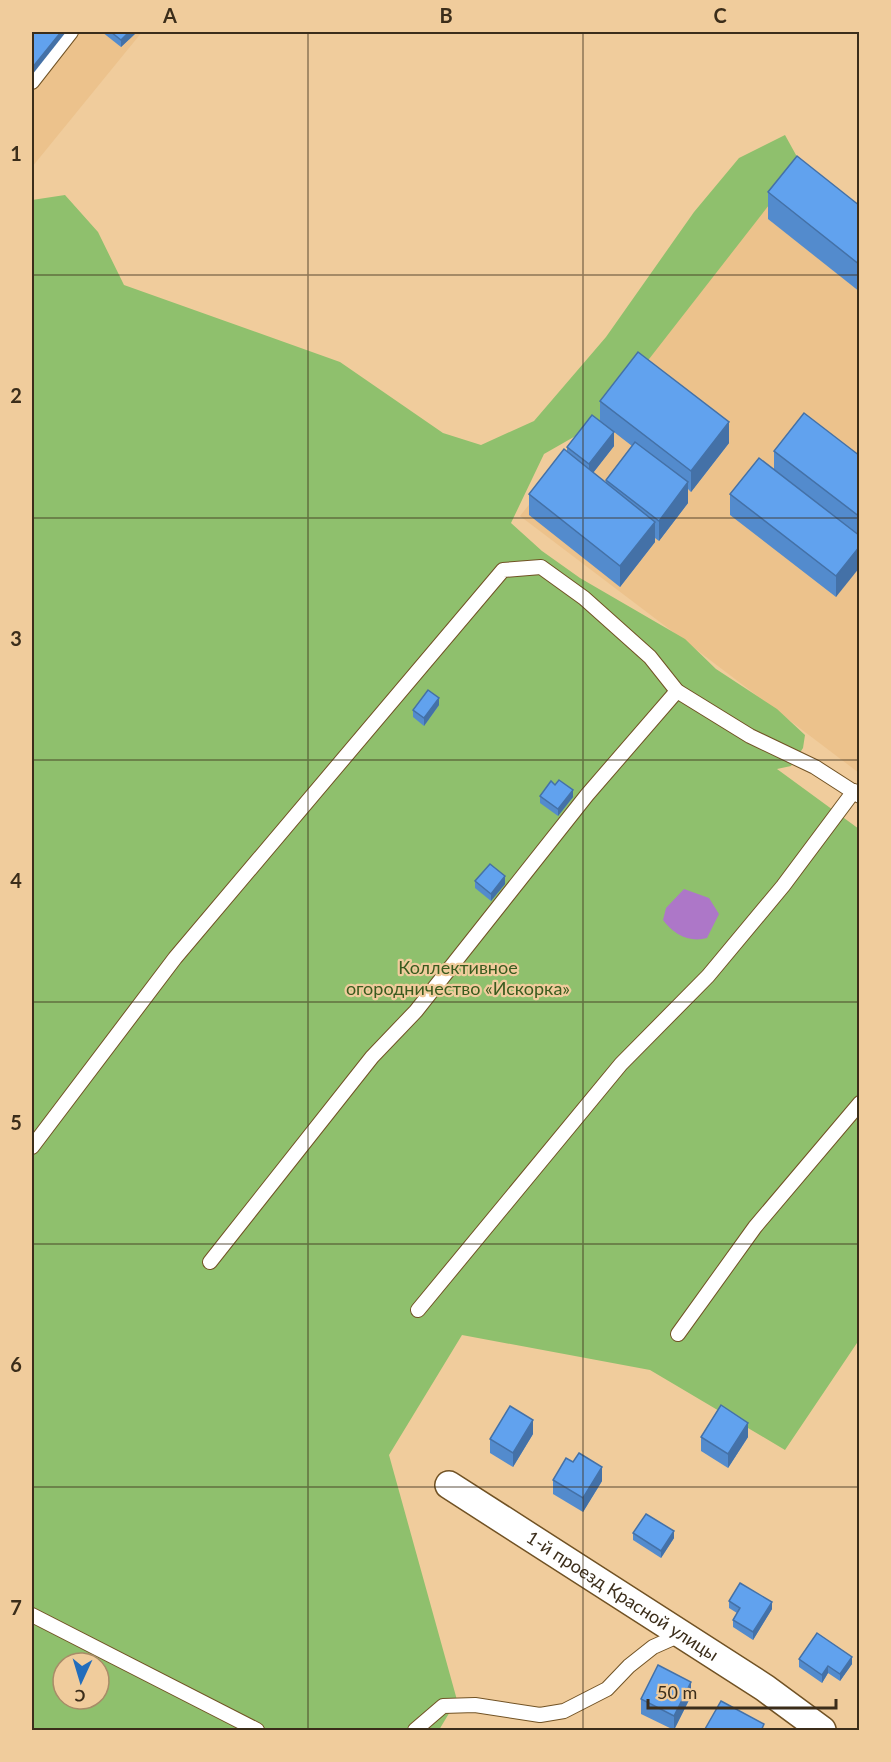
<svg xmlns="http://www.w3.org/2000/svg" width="891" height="1762" font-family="Lato,sans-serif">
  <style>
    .built { fill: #ecc28c }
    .green { fill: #8fc06d; fill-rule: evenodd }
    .water { fill: #ad77c8 }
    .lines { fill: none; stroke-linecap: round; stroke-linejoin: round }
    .service-casing { stroke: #715224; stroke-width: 16 }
    .minor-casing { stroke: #715224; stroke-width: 30 }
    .service { stroke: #fff; stroke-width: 14 }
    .minor { stroke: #fff; stroke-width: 27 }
    .wall { fill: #538bcd; fill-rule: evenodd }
    .shaded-wall { fill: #4471a7 }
    .building { fill: #61a2ee; stroke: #4471a7; stroke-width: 1.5 }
    .grid { fill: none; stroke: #3b2d1a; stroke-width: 1.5; stroke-opacity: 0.55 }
    .labels { text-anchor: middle; stroke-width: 4.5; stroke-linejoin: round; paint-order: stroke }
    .park-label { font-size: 18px; fill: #395b1f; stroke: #f0cc9c }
    .street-label { font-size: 18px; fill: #3b2d1a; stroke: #f0cc9c }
    .neatline { fill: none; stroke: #3b2d1a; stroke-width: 2 }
    .grid-label { font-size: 20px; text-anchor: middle; font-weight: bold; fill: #3b2d1a }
  </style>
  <rect width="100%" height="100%" fill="#f0cc9c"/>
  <g class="built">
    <path d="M32 32H142L32 167Z"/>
    <path d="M801 164 859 211V773L520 516Z"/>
  </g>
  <path class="green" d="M785 135 801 164 600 422 544 454 511 523 542 551 580 578 685 639 716 669 777 709 805 735 803 748 791 766 777 769 859 829V1340L785 1450 650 1370 462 1335 389 1455 457 1700 439 1730H32V200L65 195 98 232 124 285 340 362 443 433 481 445 534 421 606 337 694 212 739 158ZM63 1663H99V1699H63Z"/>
  <path class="water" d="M684 889 709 898 719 914 707 938C689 943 673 934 663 920L666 908Z"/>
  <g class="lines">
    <g class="service-casing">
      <g id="service">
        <path d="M32 82 71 32"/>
        <path d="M32 1147 175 958 503 570 541 567 584 598 650 657 677 691 750 736 815 767 860 796"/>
        <path d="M210 1262 372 1057 416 1011 587 795 677 691"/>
        <path d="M418 1310 621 1064 708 976 783 886 854 791"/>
        <path d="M678 1334 755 1227 860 1103"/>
        <path d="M32 1615 257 1730"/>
        <path d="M415 1730 443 1706 475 1705 540 1715 564 1711 607 1689 629 1666 653 1647 680 1635"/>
      </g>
    </g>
    <g class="minor-casing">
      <g id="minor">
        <path id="s1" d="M449 1485 765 1688 822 1730"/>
      </g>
    </g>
    <use href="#service" class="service"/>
    <use href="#minor" class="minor"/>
  </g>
  <g class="wall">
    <path d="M102 32H137L121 47Z"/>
    <path d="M768 192 860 206V292L768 219Z"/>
    <path d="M600 401 729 443 691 492 688 489V503L659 541 655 538V542L620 587 529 515V494L567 452V447L600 421ZM614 432 632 446 606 480V483L593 473 614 446Z"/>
    <path d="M774 451 860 456V546L836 597 730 515V494L774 470Z"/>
    <path d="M439 705 424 726 413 717V710Z"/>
    <path d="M540 796 573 797 558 816 540 803Z"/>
    <path d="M475 881 505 884 491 901 475 888Z"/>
    <path d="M533 1434 513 1467 490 1453V1439Z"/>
    <path d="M701 1437H748L728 1468 701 1451Z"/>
    <path d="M573 1462 602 1481 583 1512 553 1494V1480Z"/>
    <path d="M633 1533 674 1538 661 1558 633 1540Z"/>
    <path d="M729 1601 772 1609 753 1640 733 1627V1620L737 1613 729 1608Z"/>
    <path d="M799 1659 852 1664 840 1681 828 1673 822 1683 799 1667Z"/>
    <path d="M691 1696 674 1730 641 1714V1699Z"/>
  </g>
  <g class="shaded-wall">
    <path d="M61 32H66L32 75V68Z"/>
    <path d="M129 32H137L121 47V40Z"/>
    <path d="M729 422V443L691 492V471Z"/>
    <path d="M614 432V446L589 478V464Z"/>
    <path d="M688 482V503L659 541V521Z"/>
    <path d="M655 522V542L620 587V566Z"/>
    <path d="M860 546V567L836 597V576Z"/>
    <path d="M439 698V705L424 726V718Z"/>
    <path d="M573 790V797L558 816V809Z"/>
    <path d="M505 876V884L491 901V894Z"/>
    <path d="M533 1420V1434L513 1467V1453Z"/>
    <path d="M748 1423V1437L728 1468V1454Z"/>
    <path d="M602 1467V1481L583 1512V1498Z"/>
    <path d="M674 1531V1538L661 1558V1551Z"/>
    <path d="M772 1602V1609L753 1640V1632Z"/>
    <path d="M852 1657V1664L840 1681V1674Z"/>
    <path d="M828 1666V1673L822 1683V1675Z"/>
    <path d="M691 1682V1696L674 1730V1716Z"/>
  </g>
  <g class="building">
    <path d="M32 32H61L32 68Z"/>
    <path d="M111 32H129L121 40Z"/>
    <path d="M797 156 860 206V265L768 192Z"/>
    <path d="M638 352 729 422 691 471 600 401Z"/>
    <path d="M804 413 860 456V517L774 451Z"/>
    <path d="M592 415 614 432 589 464 567 447Z"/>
    <path d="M635 442 688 482 659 521 606 480Z"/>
    <path d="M564 449 655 522 620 566 529 494Z"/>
    <path d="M759 458 860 536V546L836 576 730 494Z"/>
    <path d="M428 690 439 698 424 718 413 710Z"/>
    <path d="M559 780 573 790 558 809 540 796 551 781 555 785Z"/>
    <path d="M490 864 505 876 491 894 475 881Z"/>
    <path d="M721 1405 748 1423 728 1454 701 1437Z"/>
    <path d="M510 1406 533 1420 513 1453 490 1439Z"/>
    <path d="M579 1453 602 1467 583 1498 553 1480 566 1458 573 1462Z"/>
    <path d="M646 1514 674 1531 661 1551 633 1533Z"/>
    <path d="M740 1583 772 1602 753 1632 733 1620 740 1608 729 1601Z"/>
    <path d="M817 1633 852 1657 840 1674 828 1666 822 1675 799 1659Z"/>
    <path d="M658 1665 691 1682 674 1716 641 1699Z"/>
    <path d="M721 1701 764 1724 761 1731H707L705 1729Z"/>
  </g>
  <path class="grid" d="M308 32V1730M583 32V1730M32 275H860M32 518H860M32 760H860M32 1002H860M32 1244H860M32 1487H860"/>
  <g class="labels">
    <g class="park-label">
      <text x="458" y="974">Коллективное<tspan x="458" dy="21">огородничество «Искорка»</tspan></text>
    </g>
    <g class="street-label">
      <text dy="6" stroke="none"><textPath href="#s1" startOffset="206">1-й проезд Красной улицы</textPath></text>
    </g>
  </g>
  <rect width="891" height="1762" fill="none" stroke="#f0cc9c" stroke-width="66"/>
  <g transform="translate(81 1681) rotate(184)"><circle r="28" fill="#f0cc9c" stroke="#a88c68" stroke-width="1.5"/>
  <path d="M0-4.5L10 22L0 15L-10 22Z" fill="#226dbc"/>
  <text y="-9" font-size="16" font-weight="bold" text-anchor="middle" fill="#3b2d1a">С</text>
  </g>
  <path d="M648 1699v9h188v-9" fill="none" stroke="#3b2d1a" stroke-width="3"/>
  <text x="657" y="1699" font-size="18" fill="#3b2d1a" stroke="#f0cc9c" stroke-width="4.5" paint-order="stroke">50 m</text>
  <rect x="33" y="33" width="825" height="1696" class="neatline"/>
  <g class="grid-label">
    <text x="170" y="23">A</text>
    <text x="446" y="23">B</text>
    <text x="720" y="23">C</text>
    <text x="16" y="161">1</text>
    <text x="16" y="403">2</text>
    <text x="16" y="646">3</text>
    <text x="16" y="888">4</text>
    <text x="16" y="1130">5</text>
    <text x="16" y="1372">6</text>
    <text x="16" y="1615">7</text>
  </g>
</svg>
